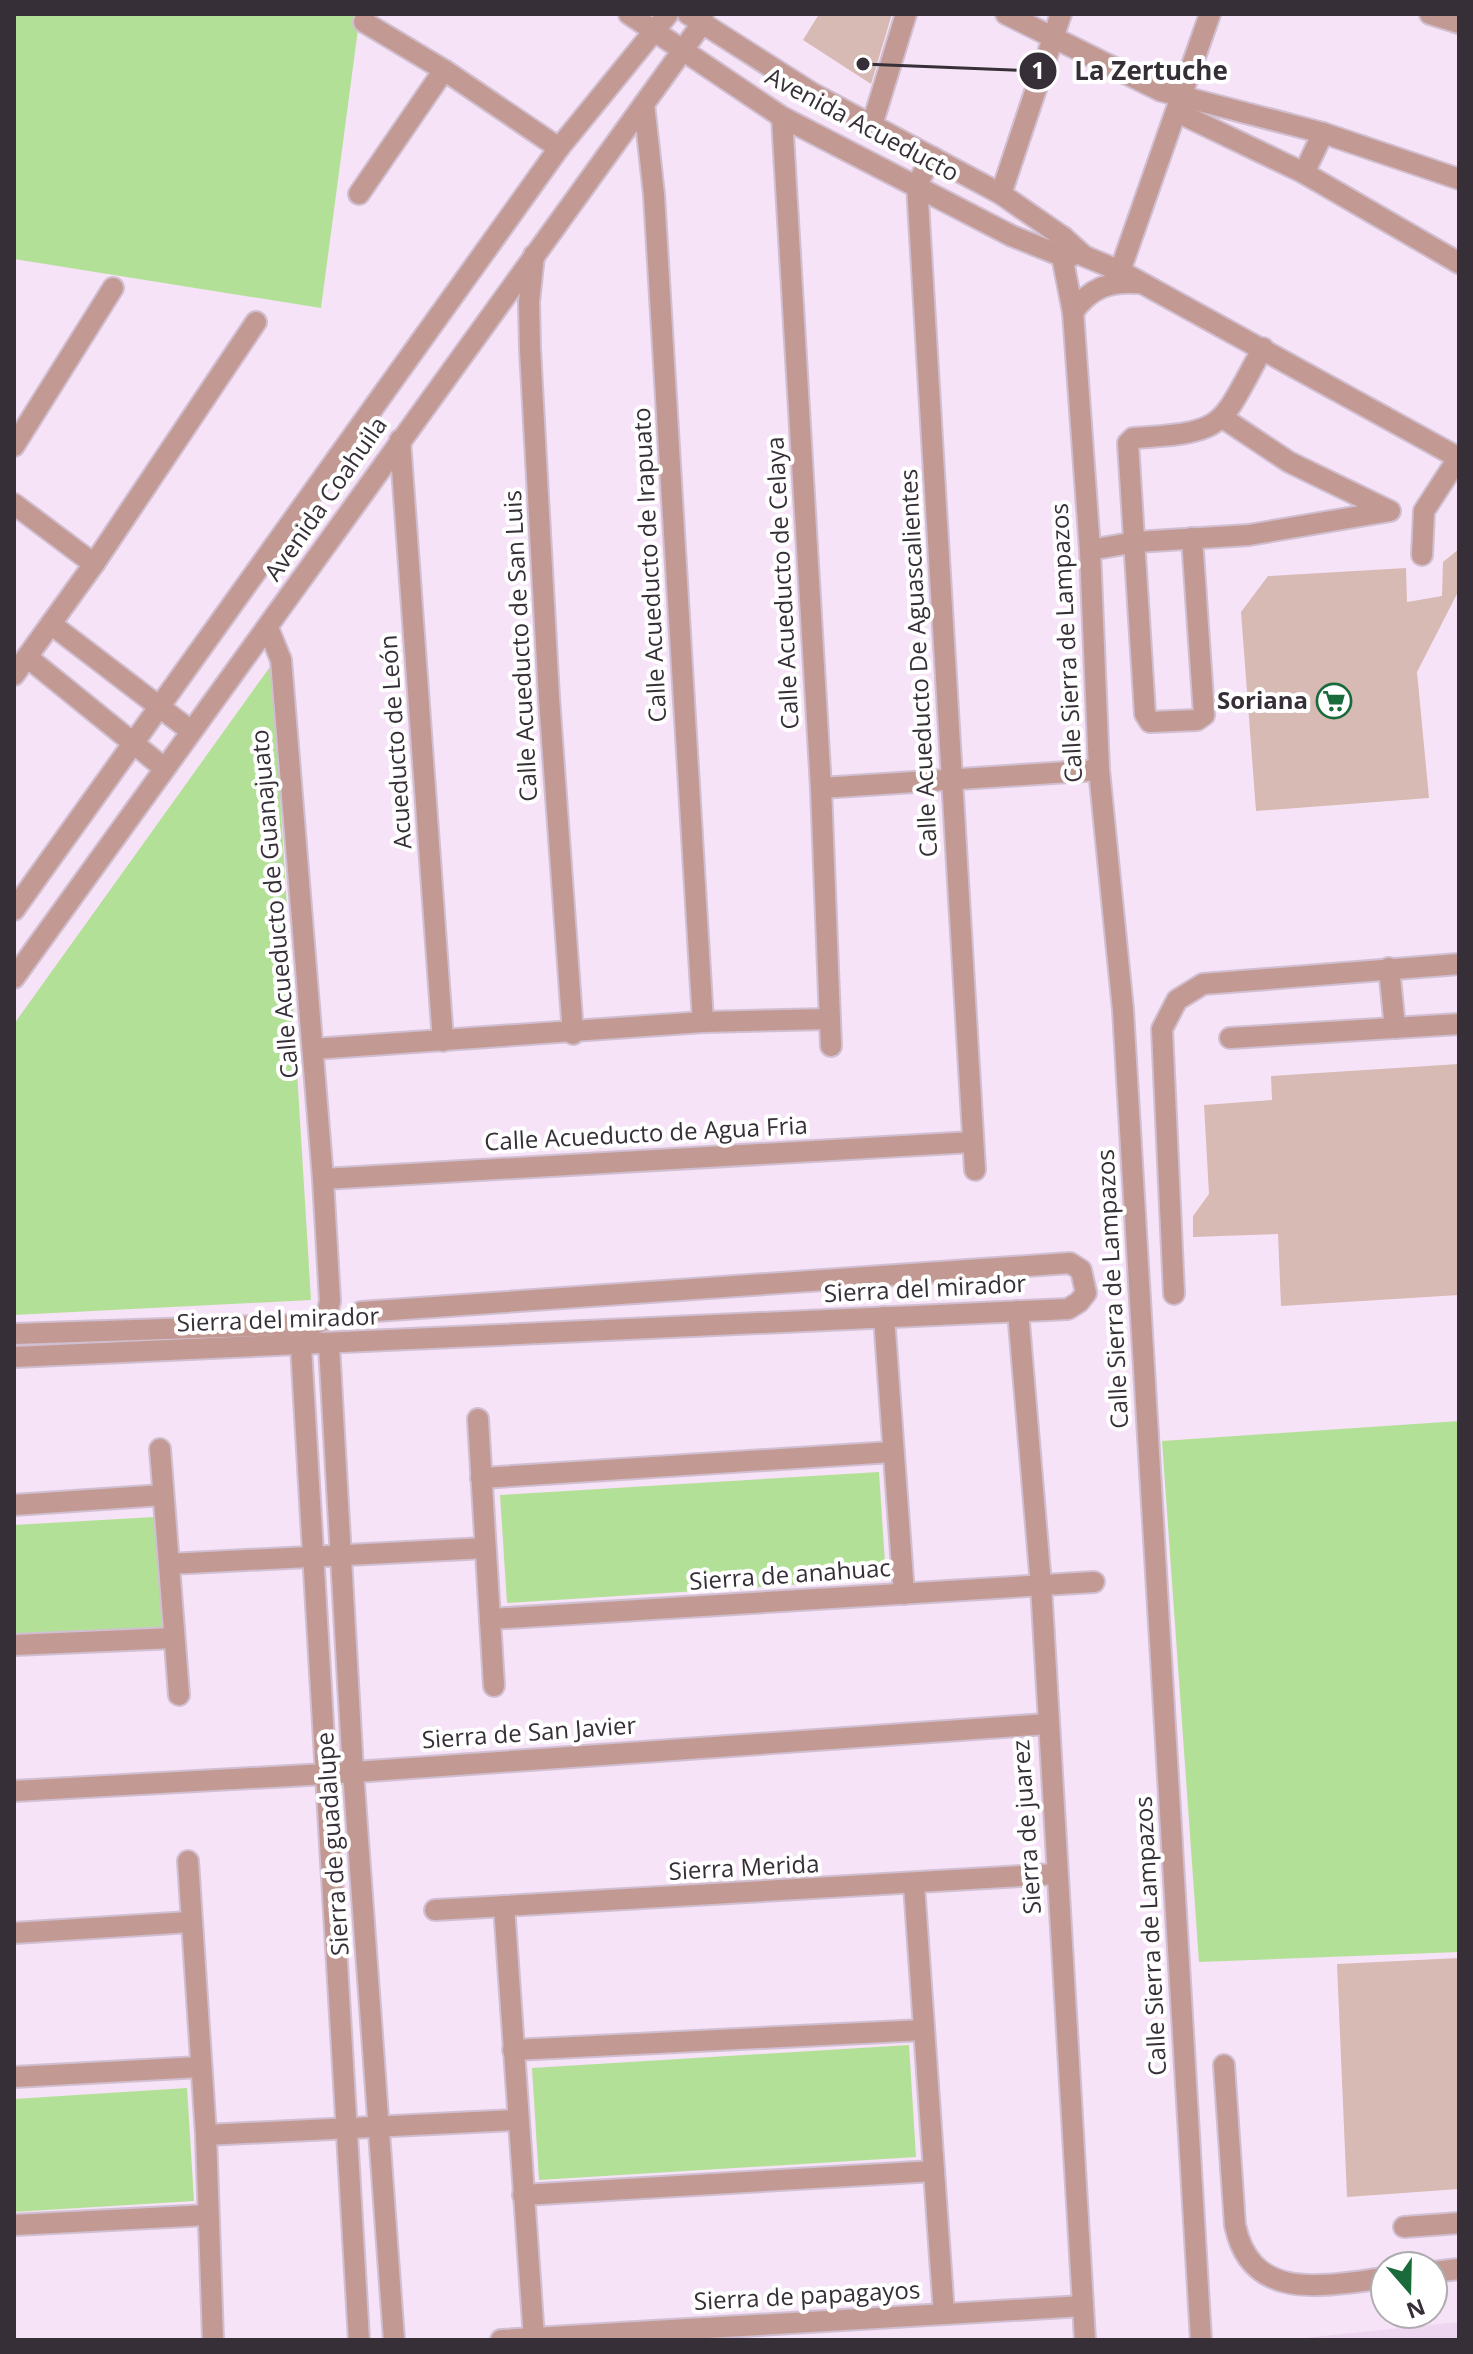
<svg xmlns="http://www.w3.org/2000/svg" width="1473" height="2354" font-family="'Open Sans',sans-serif">
  <style>
    .built { fill: #efd6f0 }
    .green { fill: #b3e097 }
    .building { fill: #d7bab3 }
    .lines { fill: none; stroke-linecap: round; stroke-linejoin: round }
    .minor-casing { stroke: #d1bfd1; stroke-width: 24 }
    .minor { stroke: #c29a93; stroke-width: 20 }
    .labels { text-anchor: middle; stroke-width: 8; stroke-linejoin: round; paint-order: stroke }
    .street-label { font-size: 24px; fill: #372f37; stroke: #fff }
    .poi-label { font-size: 24px; font-weight: bold; fill: #372f37; stroke: #fff; text-anchor: end }
    .leader { fill: none; stroke: #372f37; stroke-width: 3 }
    .callout-dot { fill: #372f37; stroke: #fff; stroke-width: 3 }
    .mark-label { font-size: 24px; text-anchor: middle; font-weight: bold; fill: #fff }
    .callout-label { font-size: 26px; text-anchor: middle; font-weight: bold; fill: #372f37; stroke: #fff; stroke-width: 8; stroke-linejoin: round; paint-order: stroke }
  </style>
  <rect width="100%" height="100%" fill="#f7e3f8"/>
  <path class="built" d="M1459 2322V2340H1283Z"/>
  <g class="green">
    <path d="M14 14H360L321 308 14 259Z"/>
    <path d="M272 664 311 1300 14 1315V1024Z"/>
    <path d="M1459 1421V1952L1199 1962 1162 1441Z"/>
    <path d="M879 1472 886 1579 507 1603 500 1495Z"/>
    <path d="M154 1517 163 1630 14 1637V1525Z"/>
    <path d="M909 2045 916 2157 539 2180 532 2068Z"/>
    <path d="M187 2088 194 2201 14 2212V2099Z"/>
  </g>
  <g class="building">
    <path d="M819 14H892L871 84 803 40Z"/>
    <path d="M1459 549V590L1417 672 1429 798 1256 811 1241 612 1268 576 1406 568 1407 602 1442 596 1443 562Z"/>
    <path d="M1459 1064V1295L1281 1306 1278 1234 1193 1237V1216L1209 1194 1204 1105 1272 1100 1271 1076Z"/>
    <path d="M1459 1958V2189L1347 2197 1337 1964Z"/>
  </g>
  <g class="lines">
    <g class="minor-casing">
      <g id="minor">
        <path d="M629 14 782 117 1012 236 1062 256H1072"/>
        <path d="M688 14 812 93 1001 194 1063 237 1084 256 1120 271 1459 458"/>
        <path d="M1006 14 1161 91 1323 133 1459 179"/>
        <path d="M1430 14 1459 23"/>
        <path d="M364 22 444 70 559 148"/>
        <path d="M644 104 654 195 703 1022"/>
        <path d="M1177 112 1304 173"/>
        <path d="M782 117 821 788 831 1046"/>
        <path d="M872 125 906 14"/>
        <path d="M1323 133 1304 173 1459 263"/>
        <path d="M932 157 917 184 975 1170"/>
        <path d="M359 194 444 70"/>
        <path d="M1001 194 1061 14"/>
        <path d="M1063 237 1062 256 1073 312 1090 550 1099 770 1123 1010 1201 2340"/>
        <path d="M534 255 529 302 530 349 549 698 573 1034"/>
        <path d="M1120 271 1210 14"/>
        <path d="M1073 312C1090 288 1109 281 1138 283"/>
        <path d="M400 440 443 1041"/>
        <path d="M14 446 113 288"/>
        <path d="M14 504 94 564"/>
        <path d="M1192 538 1204 715 1197 720 1150 722 1145 714 1128 443 1133 438C1228 432 1218 429 1263 348"/>
        <path d="M1090 550 1136 542 1249 535 1390 511 1289 462 1223 418"/>
        <path d="M1422 555 1424 511 1459 457"/>
        <path d="M51 624 191 731"/>
        <path d="M27 657 164 768"/>
        <path d="M14 675 94 564 256 322"/>
        <path d="M821 788 1099 770"/>
        <path d="M14 910 559 148 668 14"/>
        <path d="M1389 968 1395 1028"/>
        <path d="M14 978 644 104 701 25 703 14"/>
        <path d="M1230 1038 1459 1024"/>
        <path d="M313 1049 703 1022 829 1019"/>
        <path d="M323 1179 972 1142"/>
        <path d="M1174 1294 1162 1029 1177 1000 1203 984 1459 964"/>
        <path d="M1018 1311 1041 1585 1085 2340"/>
        <path d="M884 1317 904 1594"/>
        <path d="M14 1334 315 1324 326 1319 330 1301 323 1179 281 660 268 628"/>
        <path d="M329 1345 353 1771 394 2340"/>
        <path d="M301 1347 359 2340"/>
        <path d="M14 1357 1068 1309 1079 1302 1086 1293 1081 1270 1070 1263 361 1312"/>
        <path d="M478 1419 494 1686"/>
        <path d="M160 1449 179 1695"/>
        <path d="M481 1478 892 1452"/>
        <path d="M14 1505 163 1495"/>
        <path d="M169 1564 485 1548"/>
        <path d="M490 1619 1094 1582"/>
        <path d="M14 1645 174 1638"/>
        <path d="M14 1791 326 1774 1047 1724"/>
        <path d="M188 1861 206 2135 213 2340"/>
        <path d="M914 1885 944 2314"/>
        <path d="M504 1906 534 2338"/>
        <path d="M435 1910 1056 1874"/>
        <path d="M14 1933 190 1922"/>
        <path d="M513 2050 924 2030"/>
        <path d="M1224 2065 1235 2225C1251 2304 1326 2285 1385 2278"/>
        <path d="M14 2077 200 2067"/>
        <path d="M206 2135 517 2120"/>
        <path d="M523 2195 934 2171"/>
        <path d="M14 2225 208 2215"/>
        <path d="M1404 2227 1459 2223"/>
        <path d="M1433 2272 1459 2269"/>
        <path d="M501 2340 1083 2306"/>
      </g>
    </g>
    <use href="#minor" class="minor"/>
  </g>
  <defs>
    <g id="supermarket-ring" transform="scale(1.8)"><circle r="9.5" fill="#fff" stroke="#196b3c" stroke-width="1.5"/><path d="M-6-5.5h2.5l.6 2H6L4.5 2H-2.5L-4.4-4H-6ZM-1.5 3.2a1.3 1.3 0 1 0 .1 0ZM3 3.2a1.3 1.3 0 1 0 .1 0Z" fill="#196b3c"/></g>
  </defs>
  <g fill-rule="evenodd">
    <use href="#supermarket-ring" x="1334" y="701"/>
  </g>
  <g class="labels">
    <g class="street-label">
      <text transform="translate(862 125) rotate(28)" y="8">Avenida Acueducto</text>
      <text transform="translate(326 499) rotate(-55)" y="8">Avenida Coahuila</text>
      <text transform="translate(650 565) rotate(-93)" y="8">Calle Acueducto de Irapuato</text>
      <text transform="translate(783 583) rotate(-93)" y="8">Calle Acueducto de Celaya</text>
      <text transform="translate(1067 643) rotate(-93)" y="8">Calle Sierra de Lampazos</text>
      <text transform="translate(521 646) rotate(-93)" y="8">Calle Acueducto de San Luis</text>
      <text transform="translate(919 663) rotate(-93)" y="8">Calle Acueducto De Aguascalientes</text>
      <text transform="translate(396 742) rotate(-94)" y="8">Acueducto de León</text>
      <text transform="translate(275 904) rotate(-95)" y="8">Calle Acueducto de Guanajuato</text>
      <text transform="translate(646 1134) rotate(-3)" y="8">Calle Acueducto de Agua Fria</text>
      <text transform="translate(925 1289) rotate(-3)" y="8">Sierra del mirador</text>
      <text transform="translate(1113 1289) rotate(-93)" y="8">Calle Sierra de Lampazos</text>
      <text transform="translate(278 1320) rotate(-2)" y="8">Sierra del mirador</text>
      <text transform="translate(790 1575) rotate(-4)" y="8">Sierra de anahuac</text>
      <text transform="translate(529 1733) rotate(-4)" y="8">Sierra de San Javier</text>
      <text transform="translate(1027 1827) rotate(-94)" y="8">Sierra de juarez</text>
      <text transform="translate(333 1844) rotate(-94)" y="8">Sierra de guadalupe</text>
      <text transform="translate(744 1868) rotate(-3)" y="8">Sierra Merida</text>
      <text transform="translate(1151 1936) rotate(-93)" y="8">Calle Sierra de Lampazos</text>
      <text transform="translate(807 2296) rotate(-3)" y="8">Sierra de papagayos</text>
    </g>
    <g class="poi-label">
      <text x="1308" y="709">Soriana</text>
    </g>
  </g>
  <path class="leader" d="M863 64L1038 71"/>
  <g class="callout-dot">
    <circle cx="863" cy="64" r="8"/>
    <circle cx="1038" cy="71" r="20"/>
  </g>
  <g class="mark-label">
    <text x="1038" y="79">1</text>
  </g>
  <g class="callout-label">
    <text x="1151" y="80">La Zertuche</text>
  </g>
  <rect width="1473" height="2354" fill="none" stroke="#372f37" stroke-width="32"/>
  <g transform="translate(1409 2290) rotate(160)"><circle r="38" fill="#ffffff" stroke="#afacaf" stroke-width="2"/>
  <path d="M0-6L14 30L0 20L-14 30Z" fill="#196b3c"/>
  <text y="-12" font-size="22" font-weight="bold" text-anchor="middle" fill="#372f37">N</text>
  </g>
</svg>
